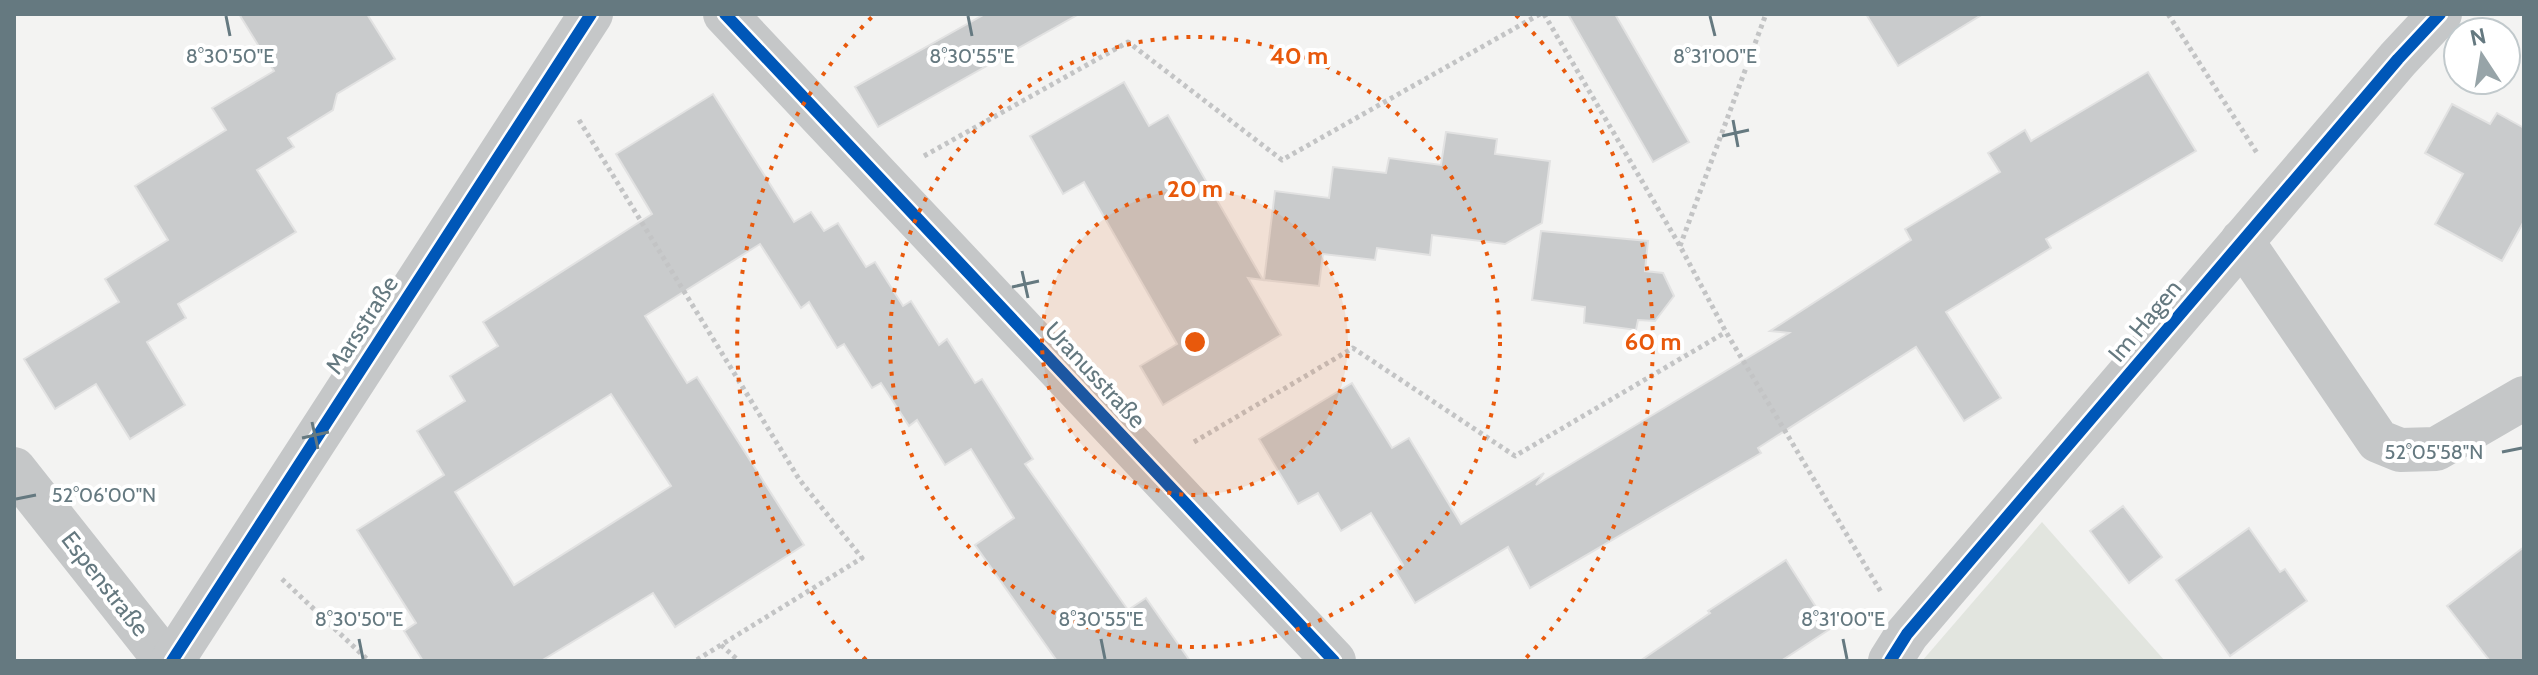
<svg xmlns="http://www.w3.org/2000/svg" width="2538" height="675" font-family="Cabin,sans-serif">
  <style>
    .green { fill: #e2e5df }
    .building { fill: #c9cbcc; stroke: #e2e2e2; stroke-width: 2; fill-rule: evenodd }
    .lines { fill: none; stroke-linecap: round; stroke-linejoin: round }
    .path { stroke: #c3c4c5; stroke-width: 5; stroke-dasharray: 4 4; stroke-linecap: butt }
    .minor { stroke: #c5c7c8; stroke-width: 44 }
    .cycleway-casing { stroke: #fff; stroke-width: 17 }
    .cycleway { stroke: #0057b8; stroke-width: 12 }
    .ticks { fill: none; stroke: #657980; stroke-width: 3 }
    .ring { fill: none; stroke: #e8590c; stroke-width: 4; stroke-dasharray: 4 8 }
    .labels { text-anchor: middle; stroke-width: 8; stroke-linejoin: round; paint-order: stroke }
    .street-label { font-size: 24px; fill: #657980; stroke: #fff }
    .ticks-label { font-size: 20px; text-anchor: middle; fill: #657980; stroke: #fff; stroke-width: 8; stroke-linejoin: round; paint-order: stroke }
    .centre { fill: #e8590c; stroke: #fff; stroke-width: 4 }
    .ring-label { font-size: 24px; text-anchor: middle; font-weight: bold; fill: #e8590c; stroke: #fff; stroke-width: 8; stroke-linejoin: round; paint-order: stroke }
  </style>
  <rect width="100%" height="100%" fill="#f3f3f2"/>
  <path class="green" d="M2042 522 2165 661H1922Z"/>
  <g class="building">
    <path d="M239 14H367L395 59 337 94 333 110 288 138 294 147 257 170 296 232 178 304 186 318 147 342 185 405 130 439 96 384 55 409 24 359 119 302 105 279 168 240 135 186 226 130 212 108 274 71Z"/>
    <path d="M985 14H1079L878 127 855 87Z"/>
    <path d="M1568 14H1615L1689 142 1653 162Z"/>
    <path d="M1866 14H1983L1898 66Z"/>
    <path d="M2148 72 2196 151 2046 239 2051 248 1946 312 2001 398 1964 421 1916 347 1758 448 1761 453 1530 588 1508 547 1415 603 1395 570 1403 565 1371 513 1341 531 1318 493 1298 504 1259 439 1352 383 1392 448 1409 438 1461 524 1544 473 1536 485 1789 333 1770 331 1911 240 1905 229 2000 172 1988 153 2025 130 2031 141Z"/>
    <path d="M1124 82 1149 126 1168 115 1263 280 1248 278 1281 335 1163 405 1140 366 1177 344 1084 182 1063 194 1030 136Z"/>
    <path d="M713 94 794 222 811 212 824 231 838 223 866 267 875 262 903 306 911 301 939 345 947 339 975 383 982 379 1033 459 1025 464 1128 610 1146 598 1190 661H1057L975 545 1014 518 971 449 945 465 917 420 909 426 881 383 872 388 844 344 837 348 809 302 801 308 760 244 645 316 687 383 697 377 804 545 675 627 653 593 541 661H423L404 631 416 623 357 530 444 475 417 431 465 401 450 376 498 346 483 322 652 214 616 154ZM611 394 671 486 514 585 455 492Z"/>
    <path d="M2452 104 2490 124 2497 113 2524 128V221L2502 261 2435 224 2463 174 2425 153Z"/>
    <path d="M1446 132 1497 139 1495 154 1550 161 1542 223 1505 244 1432 235 1430 255 1377 248 1375 260 1323 254 1319 286 1264 280 1275 191 1329 198 1333 167 1386 173 1389 158 1441 165Z"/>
    <path d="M1541 231 1648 241 1645 271 1663 273 1674 296 1655 321 1638 320 1636 330 1584 323 1585 307 1532 300Z"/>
    <path d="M2123 506 2162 557 2129 583 2090 531Z"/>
    <path d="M2249 528 2280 572 2285 569 2307 601 2230 656 2176 580Z"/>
    <path d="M2524 547V661H2490L2447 606Z"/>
    <path d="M1786 560 1830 629 1781 661H1640L1710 613 1708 611Z"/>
  </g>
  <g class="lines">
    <g class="path">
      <path d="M1544 14 1680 246 1726 332 1881 592"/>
      <path d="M2168 14 2257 153"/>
      <path d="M579 120 799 479 862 558 695 661"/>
      <path d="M924 156 1128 42 1282 160 1540 14"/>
      <path d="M1680 246 1766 14"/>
      <path d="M1194 442 1353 348 1515 456 1726 332"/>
      <path d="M282 579 369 661"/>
      <path d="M721 645 739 661"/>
    </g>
    <g class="minor">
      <path d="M725 14 1334 661"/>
      <path d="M2242 241 2378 441 2400 450 2436 449 2524 398"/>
      <path d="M14 469 166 661"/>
      <path d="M172 661 591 14"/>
      <path d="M1890 661 1907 634 2398 59 2440 14"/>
    </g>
    <g class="cycleway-casing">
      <g id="cycleway">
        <path d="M725 14 1334 661"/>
        <path d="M172 661 591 14"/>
        <path d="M1890 661 1907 634 2398 59 2440 14"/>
      </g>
    </g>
    <use href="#cycleway" class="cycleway"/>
  </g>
  <path class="ticks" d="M226 16 230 36M968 16 972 36M1710 16 1715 36M1733 120 1738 147M1722 136 1749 130M1022 271 1028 298M1012 287 1039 281M312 422 318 449M302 438 329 432M2502 452 2522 448M16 499 36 495M359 639 363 659M1101 639 1105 659M1843 639 1847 659"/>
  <circle cx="1195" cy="342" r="153" fill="#e8590c" fill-opacity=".12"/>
  <g class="ring">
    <circle cx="1195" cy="342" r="153"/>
    <circle cx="1195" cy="342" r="305"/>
    <path d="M866 660A458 458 0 0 1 874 15M1516 15A458 458 0 0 1 1524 660"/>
  </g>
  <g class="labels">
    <g class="street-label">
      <text transform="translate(2145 321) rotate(-50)" y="8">Im Hagen</text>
      <text transform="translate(362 325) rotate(-57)" y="8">Marsstraße</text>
      <text transform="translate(1095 375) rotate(47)" y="8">Uranusstraße</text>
      <text transform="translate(105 584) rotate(52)" y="8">Espenstraße</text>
    </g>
  </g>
  <g class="ticks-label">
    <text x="230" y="63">8°30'50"E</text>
    <text x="972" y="63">8°30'55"E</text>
    <text x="1715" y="63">8°31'00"E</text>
    <text x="2434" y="459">52°05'58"N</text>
    <text x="104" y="502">52°06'00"N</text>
    <text x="359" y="626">8°30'50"E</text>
    <text x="1101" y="626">8°30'55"E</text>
    <text x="1843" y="626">8°31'00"E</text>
  </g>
  <circle cx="1195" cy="342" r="12" class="centre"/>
  <g class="ring-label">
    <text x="1299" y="64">40 m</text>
    <text x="1195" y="197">20 m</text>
    <text x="1653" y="350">60 m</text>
  </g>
  <rect width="2538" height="675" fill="none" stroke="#657980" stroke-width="32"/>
  <g transform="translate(2482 56) rotate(348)"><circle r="38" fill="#ffffff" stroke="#c1c9cc" stroke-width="2"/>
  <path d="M0-6L14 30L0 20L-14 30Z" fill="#97a4a8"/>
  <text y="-12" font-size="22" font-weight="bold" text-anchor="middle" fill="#657980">N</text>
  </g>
</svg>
